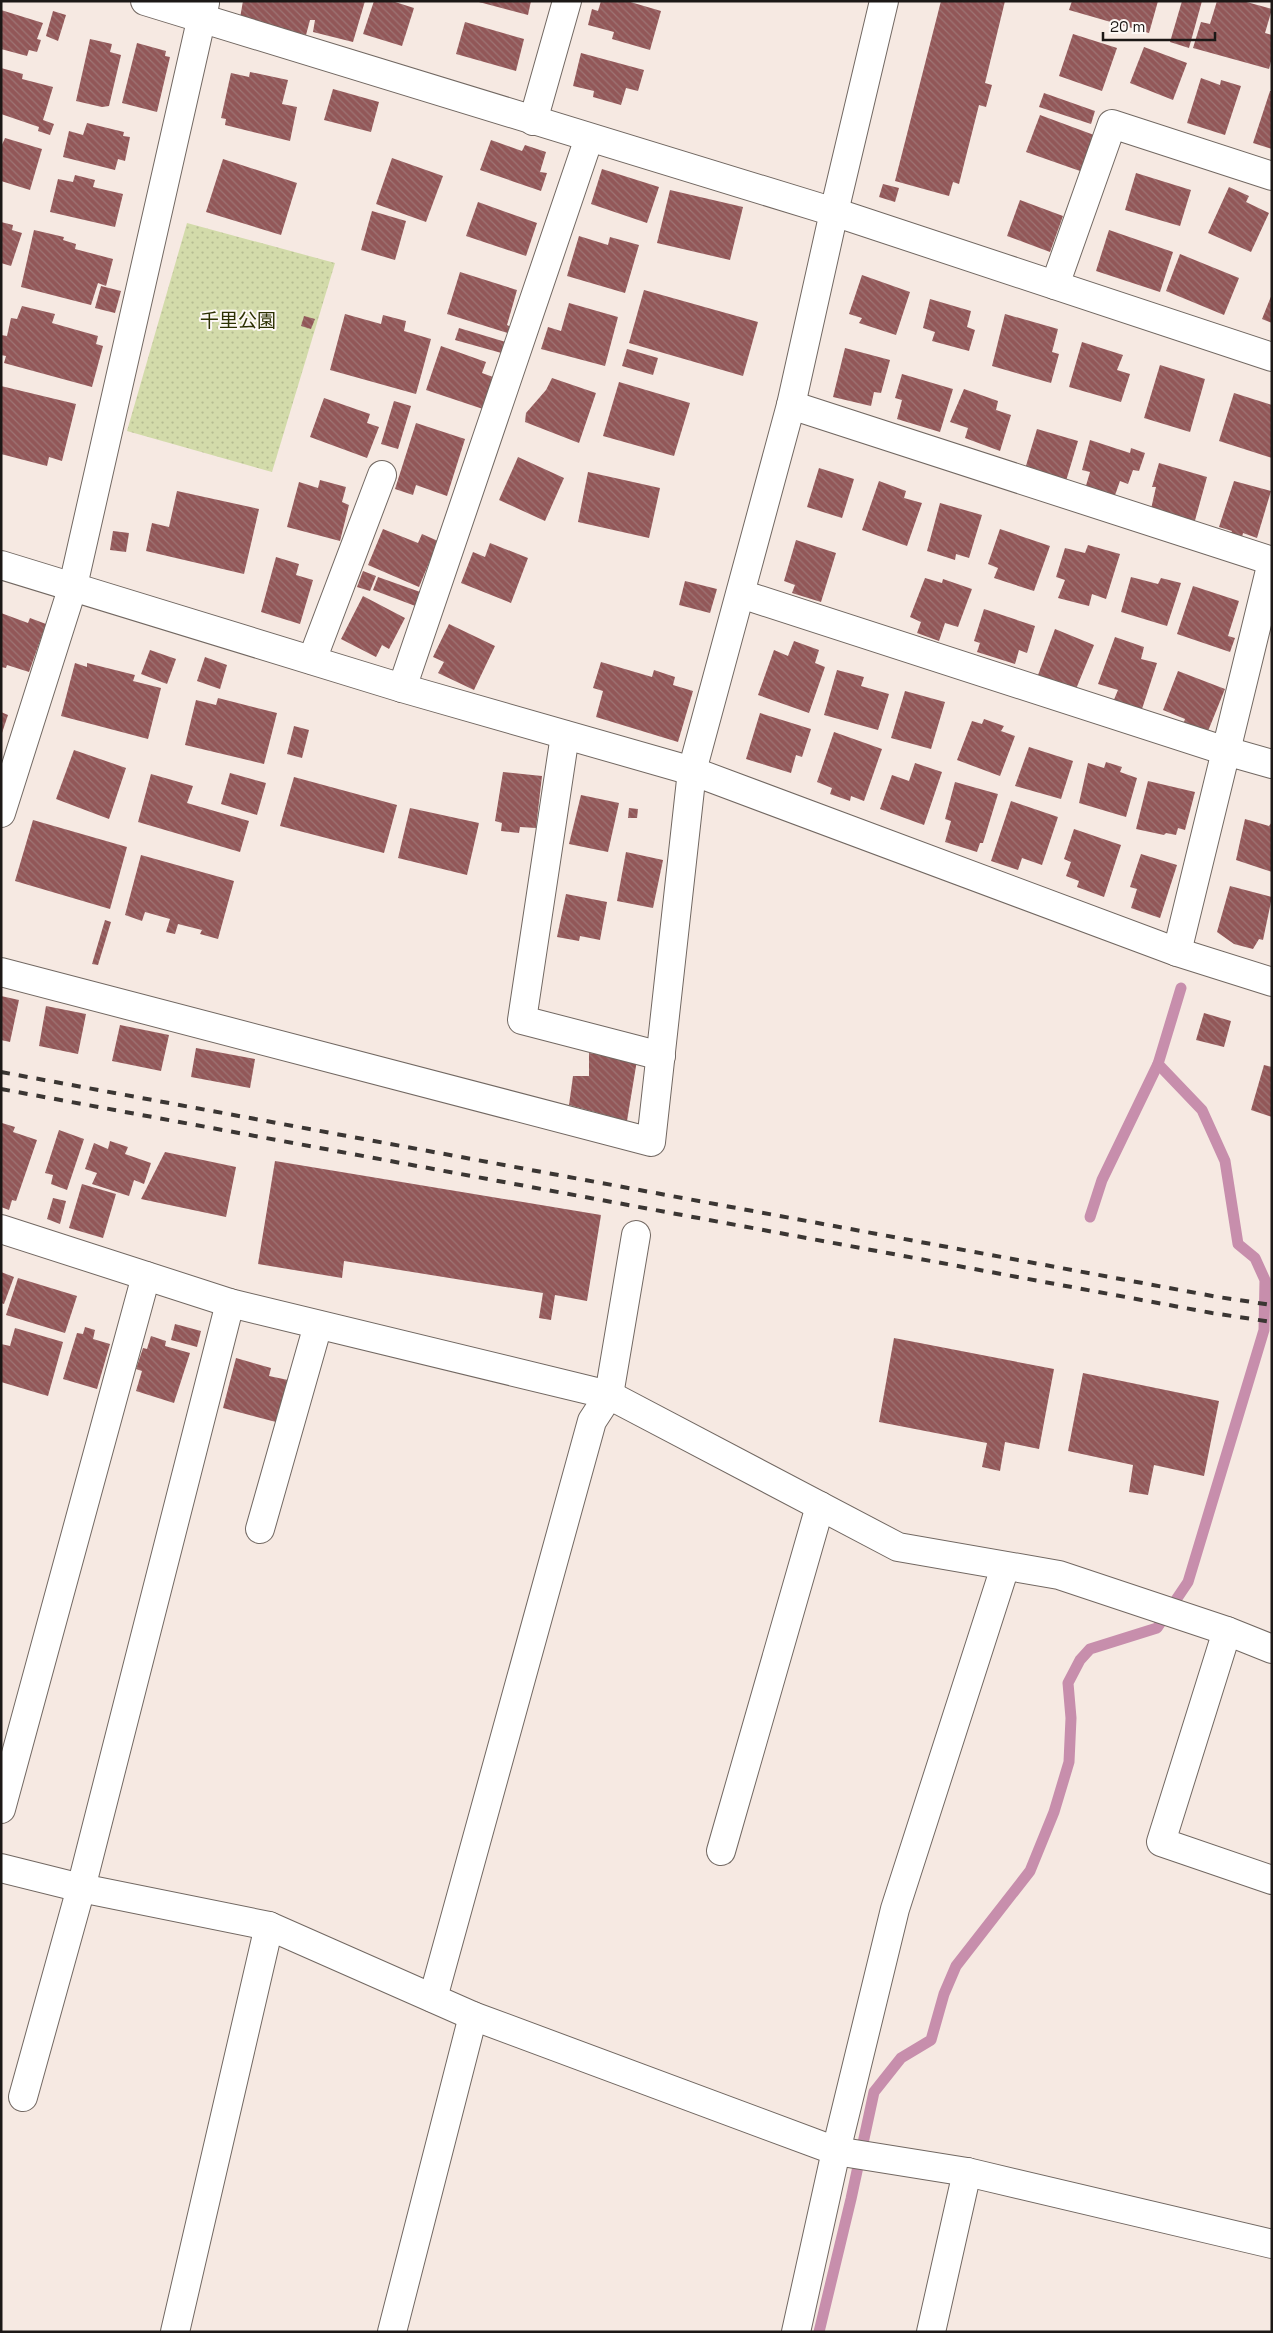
<svg xmlns="http://www.w3.org/2000/svg" width="1273" height="2333" font-family="'Space Grotesk','Noto Sans JP',sans-serif">
  <style>
    .green { fill: url(#green-dots) }
    .lines { fill: none; stroke-linecap: round; stroke-linejoin: round }
    .stream { stroke: #c78eac; stroke-width: 11 }
    .building { fill: url(#building-back-hatch) }
    .minor-casing { stroke: #726862; stroke-width: 30 }
    .minor { stroke: #fff; stroke-width: 28 }
    .rail { stroke: #3b3633; stroke-width: 4; stroke-dasharray: 9 9; stroke-linecap: butt }
    .labels { text-anchor: middle; stroke-width: 4; stroke-linejoin: round; paint-order: stroke }
    .park-label { font-size: 19px; fill: #2c3002; stroke: #fdf8f5 }
  </style>
  <defs>
    <pattern id="green-dots" width="8" height="8" patternUnits="userSpaceOnUse" patternTransform="scale(1.25)"><rect width="8" height="8" fill="#d3dbaa"/><path d="M2 2h.1M6 6h.1" fill="none" stroke="#b5bb92" stroke-width="1.8" stroke-linecap="round"/></pattern>
    <pattern id="building-back-hatch" width="6" height="6" patternUnits="userSpaceOnUse" patternTransform="scale(1.25)"><rect width="6" height="6" fill="#925758"/><path d="M-1 5l2 2M0 0l6 6M5-1l2 2" fill="none" stroke="#9e7575"/></pattern>
  </defs>
  <rect width="100%" height="100%" fill="#f6e9e2"/>
  <path class="green" d="M187 223 335 263 272 472 127 431Z"/>
  <g class="lines">
    <g class="stream">
      <path d="M1090 1217 1102 1180 1158 1064"/>
      <path d="M819 2332 851 2199 874 2092 901 2058 931 2040 944 1994 956 1966 1030 1871 1054 1812 1069 1762 1071 1718 1068 1683 1080 1660 1090 1649 1157 1628 1188 1582 1264 1330 1265 1280 1255 1258 1238 1244 1225 1161 1202 1110 1158 1064 1181 988"/>
    </g>
  </g>
  <g class="building">
    <path d="M243 1H365L353 42 313 32 315 20H310L306 35 240 18Z"/>
    <path d="M374 1H392L414 8 402 46 363 34Z"/>
    <path d="M475 1H531L528 15Z"/>
    <path d="M601 1H627L661 11 650 50 612 39 614 32 588 25 592 9 598 11Z"/>
    <path d="M941 1H1005L985 83 992 85 986 107 979 105 959 184 953 182 949 196 895 181Z"/>
    <path d="M1072 1H1158L1149 33 1069 10Z"/>
    <path d="M1182 1H1202L1189 48 1170 42Z"/>
    <path d="M1217 1H1243L1272 9 1265 33 1272 35V58L1269 69 1193 48 1201 22 1210 24Z"/>
    <path d="M1 10 43 23 37 39 41 40 37 52 29 50 27 56 1 49Z"/>
    <path d="M53 11 66 15 58 41 46 36Z"/>
    <path d="M465 22 524 39 516 71 456 54Z"/>
    <path d="M1073 34 1117 48 1102 91 1059 76Z"/>
    <path d="M90 39 112 44 110 52 121 55 109 106 102 107 76 101Z"/>
    <path d="M137 43 166 51 165 56 170 57 157 112 122 103Z"/>
    <path d="M1144 47 1187 63 1173 100 1130 83Z"/>
    <path d="M581 53 644 70 638 91 626 88 621 105 593 97 594 91 573 86Z"/>
    <path d="M1 68 23 74 22 79 53 87 43 120 54 124 50 135 38 131 39 127 1 114Z"/>
    <path d="M250 72 288 80 282 104 297 107 290 141 225 125 226 119 221 118 231 73 249 77Z"/>
    <path d="M1201 78 1220 85 1221 80 1241 86 1225 135 1187 123Z"/>
    <path d="M333 89 379 102 371 132 324 120Z"/>
    <path d="M1270 91H1272V149L1253 143Z"/>
    <path d="M1044 93 1095 111 1091 124 1039 107Z"/>
    <path d="M1040 115 1094 135 1080 171 1026 152Z"/>
    <path d="M87 123 124 132 123 136 130 137 125 161 118 159 115 170 63 157 69 131 83 135Z"/>
    <path d="M5 138 42 149 30 190 1 181V147Z"/>
    <path d="M491 140 522 151 525 145 546 152 540 172 547 173 541 191 480 170Z"/>
    <path d="M392 158 443 176 426 222 376 204Z"/>
    <path d="M223 159 297 183 281 235 206 212Z"/>
    <path d="M602 169 659 187 647 223 591 204Z"/>
    <path d="M1136 173 1191 190 1180 226 1125 210Z"/>
    <path d="M75 175 95 180 93 187 123 194 115 227 50 212 58 179 73 182Z"/>
    <path d="M883 184 899 188 895 202 879 197Z"/>
    <path d="M1229 187 1249 196 1246 202 1269 213 1251 252 1208 233Z"/>
    <path d="M670 190 743 207 730 260 657 243Z"/>
    <path d="M1020 200 1063 216 1050 252 1007 236Z"/>
    <path d="M478 202 537 223 526 256 466 236Z"/>
    <path d="M372 211 406 221 395 260 361 250Z"/>
    <path d="M1 222 13 225 12 230 22 233 11 266 1 263Z"/>
    <path d="M34 230 64 237 63 240 76 244 75 249 113 259 106 286 98 283 91 305 21 287Z"/>
    <path d="M1109 230 1173 252 1160 292 1096 271Z"/>
    <path d="M579 236 608 245 610 237 639 245 625 293 567 276Z"/>
    <path d="M1180 254 1239 278 1224 315 1166 291Z"/>
    <path d="M460 272 517 290 507 325 513 328 511 334 447 314Z"/>
    <path d="M862 275 910 292 896 335 859 323 862 318 849 314Z"/>
    <path d="M101 286 121 291 115 313 95 308Z"/>
    <path d="M644 290 758 322 743 376 629 343Z"/>
    <path d="M1272 294V323L1262 319Z"/>
    <path d="M930 299 971 311 967 327 975 330 969 351 932 341 935 332 923 328Z"/>
    <path d="M569 303 618 317 605 366 541 349 548 327 561 331Z"/>
    <path d="M22 306 55 314 52 323 98 336 96 344 103 346 92 387 4 363 6 356 1 355V335L7 336 11 318 17 319Z"/>
    <path d="M345 314 381 324 383 315 406 321 404 331 431 339 416 394 330 370Z"/>
    <path d="M1005 314 1058 329 1052 352 1059 354 1051 383 992 366Z"/>
    <path d="M304 316 315 319 311 329 301 326Z"/>
    <path d="M459 328 509 343 505 354 455 340Z"/>
    <path d="M1082 342 1123 355 1117 370 1130 374 1121 402 1069 387Z"/>
    <path d="M441 346 486 362 482 373 493 377 483 409 426 390Z"/>
    <path d="M845 348 890 360 881 393 874 392 871 406 833 397Z"/>
    <path d="M627 349 658 358 653 375 622 366Z"/>
    <path d="M1160 365 1205 379 1190 432 1144 418Z"/>
    <path d="M902 374 953 389 940 432 897 419 902 400 895 398Z"/>
    <path d="M552 378 596 393 579 443 525 422 526 413 546 390Z"/>
    <path d="M619 382 690 403 674 456 603 436Z"/>
    <path d="M1 386 76 404 62 461 49 457 47 466 1 454Z"/>
    <path d="M964 389 998 401 996 410 1011 415 1000 451 965 438 968 428 950 422Z"/>
    <path d="M1234 393 1272 405V458L1219 441Z"/>
    <path d="M324 398 370 414 367 423 379 427 367 458 310 437Z"/>
    <path d="M394 401 411 406 398 449 381 444Z"/>
    <path d="M416 423 465 439 447 496 416 485 413 495 395 489Z"/>
    <path d="M1037 429 1078 441 1066 481 1025 469Z"/>
    <path d="M1090 440 1130 453 1131 448 1145 453 1139 471 1133 470 1128 484 1120 481 1114 498 1085 489 1090 472 1082 470Z"/>
    <path d="M518 457 564 478 545 521 499 500Z"/>
    <path d="M1159 463 1207 477 1194 524 1151 509 1156 487H1152Z"/>
    <path d="M819 468 854 479 842 518 807 507Z"/>
    <path d="M588 472 660 488 649 538 578 522Z"/>
    <path d="M320 480 346 487 342 502 349 505 340 541 287 527 299 482 318 488Z"/>
    <path d="M879 481 906 491 904 498 922 503 907 546 862 530Z"/>
    <path d="M1234 481 1271 491 1257 538 1243 533 1241 541 1229 537 1232 531 1219 527Z"/>
    <path d="M177 491 259 509 244 574 146 551 152 523 169 527Z"/>
    <path d="M940 503 982 515 969 558 956 554 955 560 927 551Z"/>
    <path d="M383 529 418 543 422 534 438 541 419 587 368 565Z"/>
    <path d="M1000 529 1050 546 1034 591 994 578 998 568 988 564Z"/>
    <path d="M113 531 129 533 126 552 110 550Z"/>
    <path d="M796 540 836 553 821 602 792 593 795 585 784 581Z"/>
    <path d="M490 543 528 558 511 603 461 583 473 552 485 557Z"/>
    <path d="M1088 545 1120 554 1106 599 1092 594 1089 606 1058 598 1065 580 1056 577 1065 548 1085 553Z"/>
    <path d="M276 557 299 564 296 575 313 580 300 624 261 612Z"/>
    <path d="M363 571 376 576 370 591 357 587Z"/>
    <path d="M378 577 423 593 418 607 373 590Z"/>
    <path d="M1131 577 1158 584 1161 578 1181 583 1167 626 1121 612Z"/>
    <path d="M925 578 942 583 943 579 972 589 958 627 945 623 939 641 917 633 921 622 910 617Z"/>
    <path d="M685 581 717 589 710 613 679 605Z"/>
    <path d="M1193 586 1239 601 1228 636 1235 638 1230 652 1177 634Z"/>
    <path d="M363 596 405 618 389 649 382 645 376 657 341 639Z"/>
    <path d="M984 609 1035 626 1027 653 1019 650 1015 664 977 652 980 643 974 641Z"/>
    <path d="M1 613 28 623 30 618 46 624 29 672 7 665 6 668 1 667Z"/>
    <path d="M449 624 495 646 474 690 438 673 444 662 433 657Z"/>
    <path d="M1055 629 1094 645 1076 689 1038 675Z"/>
    <path d="M1115 637 1144 647 1141 659 1157 663 1141 712 1113 702 1118 690 1098 684Z"/>
    <path d="M794 641 819 650 815 663 825 667 809 713 758 695 774 650 788 656Z"/>
    <path d="M150 650 176 659 167 684 141 674Z"/>
    <path d="M205 657 227 665 220 689 197 681Z"/>
    <path d="M601 662 652 677 654 670 675 677 673 685 693 691 678 742 596 717 603 691 593 688Z"/>
    <path d="M75 663 87 667V663L135 675 133 681 161 688 148 739 61 716Z"/>
    <path d="M837 670 864 677 861 686 889 694 878 730 824 715Z"/>
    <path d="M1178 671 1225 689 1206 736 1182 728 1185 719 1163 710Z"/>
    <path d="M905 691 945 702 931 749 891 738Z"/>
    <path d="M218 698 277 713 264 764 185 745 196 700 216 705Z"/>
    <path d="M1 712 8 715 2 733H1Z"/>
    <path d="M760 713 811 729 802 757 796 755 791 773 746 759Z"/>
    <path d="M984 719 1004 726 1001 731 1015 736 1000 776 957 760 972 721 982 724Z"/>
    <path d="M294 726 309 730 302 758 287 754Z"/>
    <path d="M834 732 882 749 864 801 851 796 850 801 830 794 832 788 817 782Z"/>
    <path d="M1029 747 1073 761 1061 799 1015 786Z"/>
    <path d="M74 750 126 768 109 819 56 799Z"/>
    <path d="M1106 762 1122 767 1120 772 1137 778 1126 817 1079 803 1088 763 1104 768Z"/>
    <path d="M915 763 942 772 924 825 880 809 892 775 909 781Z"/>
    <path d="M503 772 542 776 536 828 520 827 519 833 501 831 502 823 495 821Z"/>
    <path d="M230 773 266 783 257 815 221 804Z"/>
    <path d="M151 774 193 786 187 803 249 821 240 852 138 822Z"/>
    <path d="M294 777 397 805 384 853 280 826Z"/>
    <path d="M1148 781 1195 792 1185 830 1178 828 1176 835 1166 833 1164 835 1136 829Z"/>
    <path d="M955 782 998 794 983 843H980L977 852 945 842 951 821 945 819Z"/>
    <path d="M581 795 619 803 608 852 569 844Z"/>
    <path d="M1011 801 1058 817 1042 865 1022 858 1018 870 991 861Z"/>
    <path d="M410 808 479 823 467 875 398 858Z"/>
    <path d="M629 808 638 809 637 818H628Z"/>
    <path d="M1245 819 1269 826 1272 822V872L1236 860Z"/>
    <path d="M33 820 127 847 110 909 15 881Z"/>
    <path d="M1074 829 1121 845 1104 897 1077 887 1079 881 1066 876 1071 862 1064 859Z"/>
    <path d="M626 852 663 860 653 908 617 901Z"/>
    <path d="M1141 854 1177 865 1160 918 1131 908 1137 889 1130 887Z"/>
    <path d="M141 855 234 881 218 939 200 934 202 930 178 924 175 934 166 932 170 919 145 912 142 921 125 915Z"/>
    <path d="M1230 886 1272 897 1263 940 1259 939 1253 949 1234 944 1217 932Z"/>
    <path d="M566 894 607 902 600 940 580 936 579 941 557 937Z"/>
    <path d="M105 920 111 922 98 965 92 964Z"/>
    <path d="M1 996 19 1000 10 1042 1 1040Z"/>
    <path d="M46 1006 86 1014 78 1054 39 1046Z"/>
    <path d="M1204 1013 1231 1021 1224 1047 1196 1040Z"/>
    <path d="M120 1025 169 1035 161 1071 112 1061Z"/>
    <path d="M196 1048 255 1059 250 1088 191 1077Z"/>
    <path d="M589 1053 637 1060 627 1121 569 1105 573 1076H589Z"/>
    <path d="M1264 1065 1272 1067V1117L1251 1110Z"/>
    <path d="M2 1123 15 1127 13 1132 37 1140 16 1201 12 1200 9 1210 1 1207Z"/>
    <path d="M59 1130 84 1139 67 1190 51 1184 53 1175 45 1173Z"/>
    <path d="M110 1141 128 1147 125 1154 151 1163 144 1184 134 1180 129 1196 92 1184 97 1173 85 1169 94 1143 108 1149Z"/>
    <path d="M165 1152 236 1167 226 1217 141 1199Z"/>
    <path d="M275 1161 601 1215 587 1301 555 1295 551 1320 539 1318 543 1293 344 1261 342 1278 258 1264Z"/>
    <path d="M82 1184 116 1194 103 1238 69 1228Z"/>
    <path d="M53 1198 66 1201 60 1224 47 1219Z"/>
    <path d="M1 1272 14 1277 4 1304 1 1303Z"/>
    <path d="M18 1278 77 1296 65 1333 6 1315Z"/>
    <path d="M175 1324 201 1331 197 1347 171 1340Z"/>
    <path d="M85 1327 95 1330 93 1339 110 1344 97 1389 63 1379 77 1333 83 1334Z"/>
    <path d="M15 1328 63 1342 48 1396 1 1382V1344L10 1346Z"/>
    <path d="M151 1336 166 1341 165 1346 190 1353 174 1403 136 1391 142 1371 136 1369 143 1348 147 1349Z"/>
    <path d="M894 1338 1054 1369 1039 1449 1005 1442 1000 1471 982 1467 987 1443 879 1422Z"/>
    <path d="M236 1358 271 1368 269 1376 288 1380 276 1422 223 1408Z"/>
    <path d="M1083 1373 1219 1401 1204 1476 1154 1465 1148 1495 1129 1492 1133 1465 1068 1451Z"/>
  </g>
  <g class="lines">
    <g class="minor-casing">
      <g id="minor">
        <path d="M145 1 834 212 1272 357"/>
        <path d="M533 121 567 1"/>
        <path d="M1055 285 1112 124 1272 176"/>
        <path d="M791 405 1272 561"/>
        <path d="M1 565 402 688 692 771 1177 952 1272 982"/>
        <path d="M741 594 1226 751 1272 764"/>
        <path d="M312 660 382 475"/>
        <path d="M402 688 589 138"/>
        <path d="M565 735 522 1020 661 1056"/>
        <path d="M1 813 73 586 205 3"/>
        <path d="M1177 952 1272 562"/>
        <path d="M1 972 651 1142 692 771 791 405 834 212 884 1"/>
        <path d="M1 1229 230 1303 609 1395 636 1235"/>
        <path d="M260 1529 318 1325"/>
        <path d="M1227 1631 1161 1842 1272 1880"/>
        <path d="M1 1809 146 1276"/>
        <path d="M721 1851 820 1506"/>
        <path d="M1 1868 81 1888 269 1926 473 2016 836 2151 967 2172 1272 2244"/>
        <path d="M433 1998 592 1421 609 1395 898 1547 1059 1575 1227 1631 1272 1649"/>
        <path d="M23 2097 81 1888 230 1303"/>
        <path d="M175 2332 269 1926"/>
        <path d="M392 2332 473 2016"/>
        <path d="M796 2332 836 2151 895 1909 1005 1567"/>
        <path d="M931 2332 967 2172"/>
      </g>
    </g>
    <use href="#minor" class="minor"/>
    <g class="rail">
      <path d="M1 1072 1218 1297 1272 1305"/>
      <path d="M1 1089 1212 1313 1272 1322"/>
    </g>
  </g>
  <g class="labels">
    <g class="park-label">
      <text x="238" y="327">千里公園</text>
    </g>
  </g>
  <rect width="1273" height="2333" fill="none" stroke="#1c1816" stroke-width="5"/>
  <path d="M1103 32v8h112v-8" fill="none" stroke="#1c1816" stroke-width="2.5"/>
  <text x="1110" y="32" font-size="15" fill="#1c1816" stroke="#fdf8f5" stroke-width="4" paint-order="stroke">20 m</text>
</svg>
